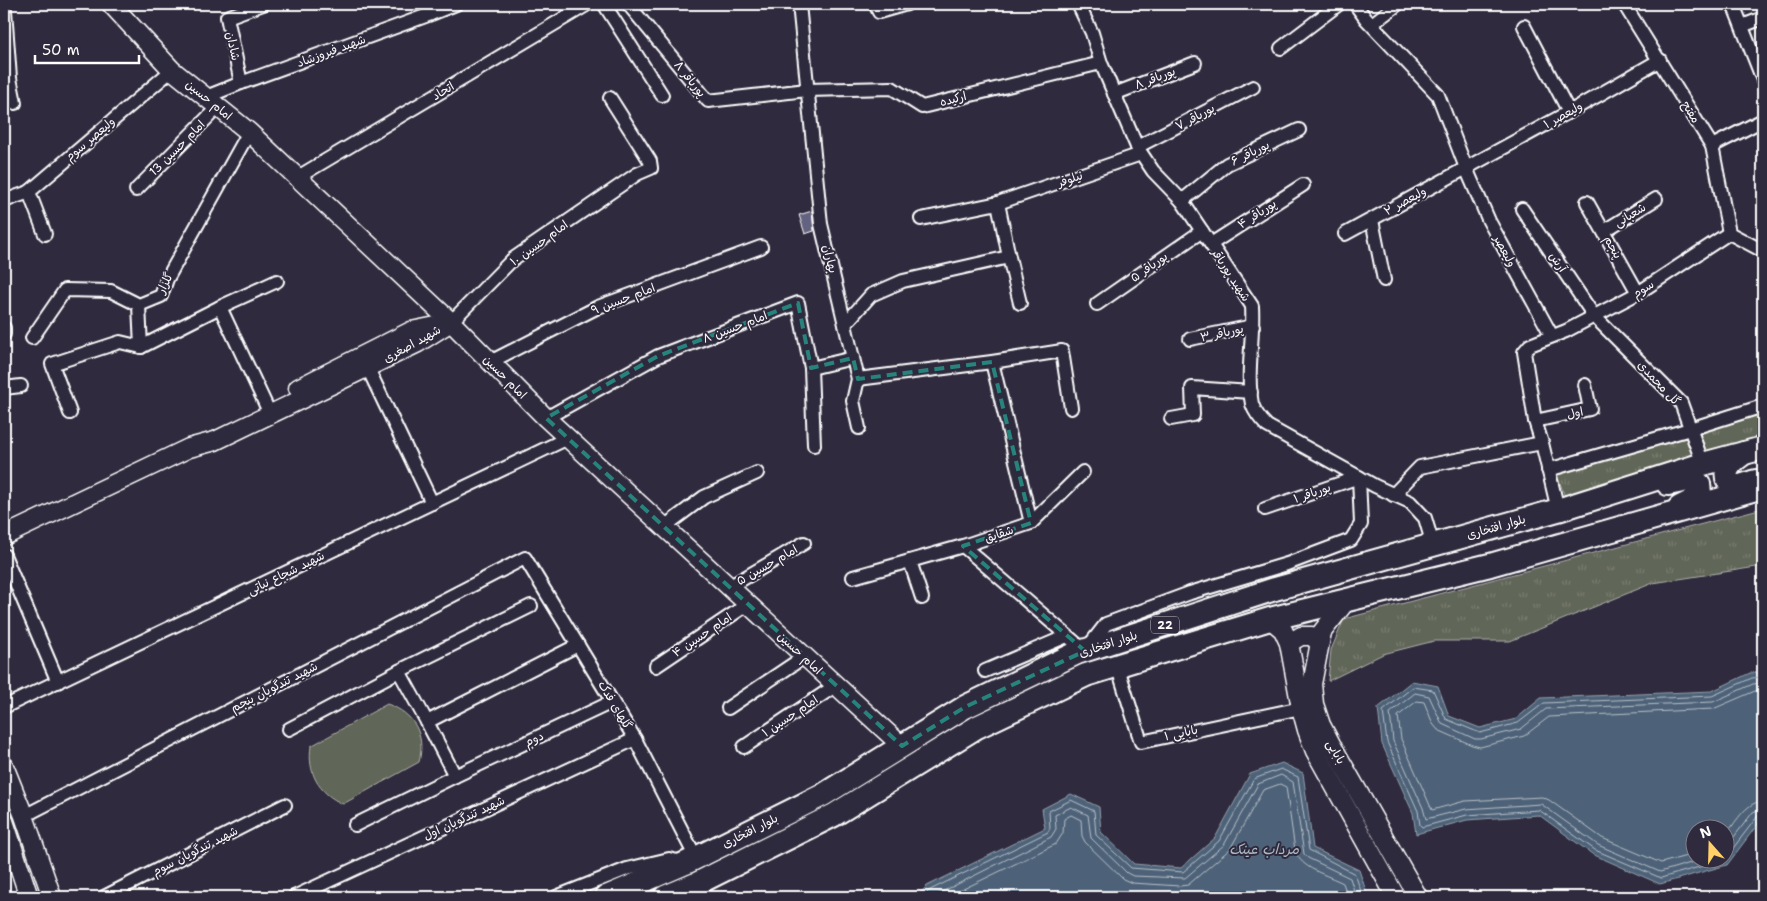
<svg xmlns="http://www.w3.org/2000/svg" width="1767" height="901" font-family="'Shantell Sans','Playpen Sans Arabic',sans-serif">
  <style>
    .green { fill: #616658; stroke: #b0b2ac }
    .park { fill: url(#park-tufts); stroke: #b0b2ac }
    .water { fill: #4d6278; stroke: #94a1ae; fill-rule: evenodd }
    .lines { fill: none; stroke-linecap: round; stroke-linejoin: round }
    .shore { stroke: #b8c0c9; stroke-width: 1 }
    .building { fill: #646280; stroke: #fff }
    .street-casing { stroke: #fff; stroke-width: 16 }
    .secondary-casing { stroke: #fff; stroke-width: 21 }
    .highway-casing { stroke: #fff; stroke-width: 26 }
    .street { stroke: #2f2a3d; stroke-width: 12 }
    .secondary { stroke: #2f2a3d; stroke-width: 18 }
    .highway { stroke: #2f2a3d; stroke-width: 22 }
    .marked { fill: none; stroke: #27847c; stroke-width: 4; stroke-dasharray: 10 6; stroke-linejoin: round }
    .labels { text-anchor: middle; stroke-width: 4; stroke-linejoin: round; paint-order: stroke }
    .shield { fill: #2f2a3d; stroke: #c1bfc5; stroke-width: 1 }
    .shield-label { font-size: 11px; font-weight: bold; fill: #fff }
    .street-label { font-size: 12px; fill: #fff; stroke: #2f2a3d }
    .water-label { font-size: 14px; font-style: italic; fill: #afb8c2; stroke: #2f2a3d }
  </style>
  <defs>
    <pattern id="park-tufts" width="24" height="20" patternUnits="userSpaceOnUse" patternTransform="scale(1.25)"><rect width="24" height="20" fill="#616658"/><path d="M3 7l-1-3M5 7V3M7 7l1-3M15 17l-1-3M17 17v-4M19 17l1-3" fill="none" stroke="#797d71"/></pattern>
  </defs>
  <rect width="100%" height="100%" fill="#2f2a3d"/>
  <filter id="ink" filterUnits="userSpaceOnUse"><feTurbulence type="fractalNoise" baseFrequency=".02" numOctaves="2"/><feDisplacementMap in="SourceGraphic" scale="10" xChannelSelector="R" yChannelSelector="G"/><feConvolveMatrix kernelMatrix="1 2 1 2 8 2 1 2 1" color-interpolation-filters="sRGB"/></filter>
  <g filter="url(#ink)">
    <path class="green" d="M387 704C414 713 426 735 419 762L343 804C318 793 307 772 311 746Z"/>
    <g class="park">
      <path d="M1763 407V443L1565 497 1556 472Z"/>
      <path d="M1763 508V566L1653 583 1510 641H1434L1383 654 1328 681 1331 650 1344 619Z"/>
    </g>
    <g class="water">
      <path d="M1763 672V817L1727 865 1660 884 1592 854 1539 815 1467 820 1416 834 1413 813 1382 744 1378 708 1412 681 1438 686 1449 716 1480 728 1516 719 1541 698 1712 691 1750 673ZM1694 828H1724V858H1694Z"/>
      <path d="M1282 763 1303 773 1313 848 1359 870 1368 897H916L927 886 1045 828 1042 809 1071 794 1099 807 1101 832 1134 864 1181 868 1215 838 1250 774Z"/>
    </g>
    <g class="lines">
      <g class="shore">
        <path d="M1763 677 1752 678 1712 696 1544 703 1518 723 1480 733 1446 719 1433 690 1413 687 1383 711 1387 742 1418 811 1420 825 1422 827 1467 815 1539 810 1595 850 1661 878 1724 860 1757 817 1763 815"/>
        <path d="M1724 837C1735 824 1745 802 1763 801"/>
        <path d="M1724 850 1753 812 1763 808"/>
        <path d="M1694 854 1661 863 1602 838 1549 800 1542 797 1465 801 1432 810 1401 739 1398 716 1417 701 1424 702 1433 724 1438 730 1472 745 1480 747 1524 736 1549 717 1713 709 1755 691H1763"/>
        <path d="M1708 858 1660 872 1598 845 1541 804 1466 809 1426 819 1423 808 1393 741 1390 713 1415 693 1429 696 1442 724 1475 739H1481L1521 729 1546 709 1713 702 1753 684 1763 683"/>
        <path d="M923 897 930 890 1048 832 1050 828 1049 811 1071 800 1094 811 1096 835 1131 868 1183 872 1219 841 1254 779 1281 769 1298 777 1309 850 1355 874 1363 897"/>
        <path d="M932 897 1051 837 1056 829 1055 815 1071 807 1088 815 1091 838 1127 873 1133 876 1185 878 1224 845 1258 784 1281 775 1293 782 1304 854 1308 858 1350 878 1356 897"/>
        <path d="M947 897 1056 844 1063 833 1064 819 1071 815 1081 820 1082 836 1085 842 1123 879 1132 883 1180 886 1188 885 1230 849 1263 790 1280 784 1286 787 1295 850C1300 869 1328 875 1343 883L1348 897"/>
      </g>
    </g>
    <path class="building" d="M812 211 814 231 805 234 799 215Z"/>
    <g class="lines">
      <g class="street-casing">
        <g id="street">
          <path d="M604 4 662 95"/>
          <path d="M628 4 708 101 807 90 892 88 922 107 1101 63"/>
          <path d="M799 4 821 224 858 379 853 401 859 428"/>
          <path d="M875 4 879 12 907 4"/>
          <path d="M1078 4 1092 33 1101 63 1137 147 1153 171 1182 201 1252 306C1254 338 1246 373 1252 404 1255 413 1261 420 1267 426L1375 486 1410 502 1425 518 1433 545"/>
          <path d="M1355 4 1366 19 1438 95 1466 168 1489 221 1552 336"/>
          <path d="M1624 4 1712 146 1729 233"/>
          <path d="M1733 4 1763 80"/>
          <path d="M5 10 10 78 15 103"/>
          <path d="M1372 24 1398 4"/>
          <path d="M1524 26 1569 112"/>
          <path d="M1742 26 1763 18"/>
          <path d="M1281 48 1339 4"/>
          <path d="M241 83 227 17 263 4"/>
          <path d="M1114 94 1195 63"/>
          <path d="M206 97 241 83 431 14 456 4"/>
          <path d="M1712 146 1763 120"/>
          <path d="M1137 147 1253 87"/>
          <path d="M298 177 588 4"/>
          <path d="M136 190 218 107"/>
          <path d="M29 192 45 234"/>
          <path d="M4 201 29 192 172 70"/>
          <path d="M1182 201 1227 164 1299 130"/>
          <path d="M1587 202 1638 293"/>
          <path d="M998 203 1009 257"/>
          <path d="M1522 209 1594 316 1681 403 1703 464"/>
          <path d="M921 219 998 203 1141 154"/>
          <path d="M1372 220 1384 280"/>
          <path d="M1604 231 1656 199"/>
          <path d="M1729 233 1763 251"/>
          <path d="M1345 234 1569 112 1660 60"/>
          <path d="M1211 244 1303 185"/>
          <path d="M1097 304 1202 231"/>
          <path d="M139 305 141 347"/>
          <path d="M220 307 270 414"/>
          <path d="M451 322 513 259 637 174 651 168 650 161 610 98"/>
          <path d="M845 324 871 295 903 281 1009 257 1020 303"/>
          <path d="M4 328V334"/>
          <path d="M32 338 65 290 111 291 139 305 161 296 167 279 249 132"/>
          <path d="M1190 339 1253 326"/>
          <path d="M364 360 432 503"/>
          <path d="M490 362 598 307 761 247"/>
          <path d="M992 362 1031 523"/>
          <path d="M811 368 853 358"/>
          <path d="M858 379 992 362 1062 351 1071 408"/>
          <path d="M4 388 21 386"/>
          <path d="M70 413 52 364 120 342 141 347 220 307 277 281"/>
          <path d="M546 418 658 356 798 303 811 368 814 445"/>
          <path d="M1171 419 1193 415 1192 388 1251 392"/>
          <path d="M1535 421 1590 409 1585 385"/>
          <path d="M1548 470 1690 429 1763 406"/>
          <path d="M1393 495 1420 467 1542 443"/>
          <path d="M1558 510 1542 443 1535 421 1524 352 1530 345 1566 331 1638 293 1729 233"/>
          <path d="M664 527 704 497 757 473"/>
          <path d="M963 546 1085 651 1106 624 1190 593 1287 564 1351 540 1361 524 1359 477 1265 509"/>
          <path d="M4 555 58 682"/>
          <path d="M910 561 922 598"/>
          <path d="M853 577 963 546 1031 523 1083 472"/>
          <path d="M729 587 804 543"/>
          <path d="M1117 665 1141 742 1301 708"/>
          <path d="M656 666 748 604"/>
          <path d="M985 671 1067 636"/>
          <path d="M4 707 568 438"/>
          <path d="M728 708 804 657"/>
          <path d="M427 722 399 671 531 606"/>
          <path d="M289 729 399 671"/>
          <path d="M744 747 835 686"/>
          <path d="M455 776 612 702"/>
          <path d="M24 816 525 558 635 739 696 858"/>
          <path d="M355 825 455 776 427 722 578 645"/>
          <path d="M104 897 285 805"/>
          <path d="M294 897 635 739"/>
          <path d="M556 897 627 869 669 859 681 862"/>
        </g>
      </g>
      <g class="secondary-casing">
        <g id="secondary">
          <path d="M111 4 172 70 249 132 451 322 546 418 902 746"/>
          <path d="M298 388 411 331 436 326"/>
          <path d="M4 536 189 448 215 441 418 343 451 322"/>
          <path d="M1347 600 1322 632 1312 684 1314 704 1321 725 1331 744 1418 897"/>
          <path d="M1270 619 1283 630 1289 643 1301 708 1307 730 1315 751 1396 897"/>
          <path d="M1289 643 1301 636H1312L1319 643"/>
          <path d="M4 766 24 816 52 897"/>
          <path d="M4 821 29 897"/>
        </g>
      </g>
      <g class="highway-casing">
        <g id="highway">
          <path d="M1744 453C1739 457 1732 461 1729 467 1723 477 1729 487 1740 486 1745 485 1751 482 1756 481"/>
          <path d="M1668 484 1693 479 1699 484 1700 493 1696 499 1680 507"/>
          <path d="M606 897 686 863 823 795 965 707 1077 653 1275 589 1558 510 1703 464 1763 448"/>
          <path d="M665 897 696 884 834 815 977 727 1086 675 1270 619 1490 565 1763 487"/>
        </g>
      </g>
      <use href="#street" class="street"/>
      <use href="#secondary" class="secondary"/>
      <use href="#highway" class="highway"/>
    </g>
  </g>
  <path class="marked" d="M798 303 811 368 853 358 858 379 992 362 1031 523 963 546 1085 651 965 707 902 746 546 418 658 356Z"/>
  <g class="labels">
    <rect class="shield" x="1151" y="616.5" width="28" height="17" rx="4"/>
    <g class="shield-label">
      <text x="1165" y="629">22</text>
    </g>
    <g class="street-label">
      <text transform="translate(233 46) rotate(78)" y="4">شادان</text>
      <text transform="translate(331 51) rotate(-20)" y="4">شهید فیروزشاد</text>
      <text transform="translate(1155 78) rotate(-21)" y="4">پورباقر ۸</text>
      <text transform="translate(690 79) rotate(51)" y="4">پورباقر ۸</text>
      <text transform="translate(443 91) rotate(-31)" y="4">اتحاد</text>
      <text transform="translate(953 99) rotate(-14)" y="4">ارکیده</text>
      <text transform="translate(209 100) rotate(39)" y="4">امام حسین</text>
      <text transform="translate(1691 112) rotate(59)" y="4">مفتح</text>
      <text transform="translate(1563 115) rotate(-29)" y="4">ولیعصر ۱</text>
      <text transform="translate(1195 117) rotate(-28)" y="4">پورباقر ۷</text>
      <text transform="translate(90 139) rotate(-40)" y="4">ولیعصر سوم</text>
      <text transform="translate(177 148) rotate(-45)" y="4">امام حسین 13</text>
      <text transform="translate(1250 153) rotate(-26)" y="4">پورباقر ۶</text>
      <text transform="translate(1070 179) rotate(-19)" y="4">نیلوفر</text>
      <text transform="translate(1405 201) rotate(-29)" y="4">ولیعصر ۲</text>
      <text transform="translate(1257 214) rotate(-33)" y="4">پورباقر ۴</text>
      <text transform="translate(1630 215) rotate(-31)" y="4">شعبانی</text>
      <text transform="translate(539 243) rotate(-36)" y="4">امام حسین ۱۰</text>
      <text transform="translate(1613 247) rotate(61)" y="4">پنجم</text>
      <text transform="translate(1505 251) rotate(62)" y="4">ولیعصر</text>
      <text transform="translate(830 259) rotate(76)" y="4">بهاران</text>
      <text transform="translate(1558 262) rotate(56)" y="4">آرش</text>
      <text transform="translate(1149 267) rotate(-35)" y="4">پورباقر ۵</text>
      <text transform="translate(1231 275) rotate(57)" y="4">شهید پورباقر</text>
      <text transform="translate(165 283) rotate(-63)" y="4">گلزار</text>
      <text transform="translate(1643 289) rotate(-32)" y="4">سوم</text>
      <text transform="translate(623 299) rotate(-21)" y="4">امام حسین ۹</text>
      <text transform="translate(735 327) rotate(-21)" y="4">امام حسین ۸</text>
      <text transform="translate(1222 333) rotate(-12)" y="4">پورباقر ۳</text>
      <text transform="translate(412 344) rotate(-29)" y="4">شهید اصغری</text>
      <text transform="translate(505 377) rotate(45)" y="4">امام حسین</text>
      <text transform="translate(1659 383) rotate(47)" y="4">گل محمدی</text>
      <text transform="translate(1575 413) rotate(-12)" y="4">اول</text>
      <text transform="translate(1312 493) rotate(-19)" y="4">پورباقر ۱</text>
      <text transform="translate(1496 527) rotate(-16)" y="4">بلوار افتخاری</text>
      <text transform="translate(999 534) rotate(-19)" y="4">شقایق</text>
      <text transform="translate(767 565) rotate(-30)" y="4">امام حسین ۵</text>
      <text transform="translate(286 573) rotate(-26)" y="4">شهید شجاع نباتی</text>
      <text transform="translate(702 635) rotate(-34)" y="4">امام حسین ۴</text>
      <text transform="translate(1108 644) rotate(-18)" y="4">بلوار افتخاری</text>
      <text transform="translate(800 653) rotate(43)" y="4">امام حسین</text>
      <text transform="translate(274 687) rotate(-27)" y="4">شهید تندگویان پنجم</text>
      <text transform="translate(615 705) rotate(59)" y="4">گلهای فدک</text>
      <text transform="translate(790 716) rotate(-34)" y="4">امام حسین ۱</text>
      <text transform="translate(1181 733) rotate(-12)" y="4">بابایی ۱</text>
      <text transform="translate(534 739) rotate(-25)" y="4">دوم</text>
      <text transform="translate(1336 752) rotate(61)" y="4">بابایی</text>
      <text transform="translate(464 818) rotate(-25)" y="4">شهید تندگویان اول</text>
      <text transform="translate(750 831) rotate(-27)" y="4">بلوار افتخاری</text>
      <text transform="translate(195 851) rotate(-27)" y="4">شهید تندگویان سوم</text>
    </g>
    <g class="water-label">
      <text x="1264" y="854">مرداب عینک</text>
    </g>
  </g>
  <rect width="1767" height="901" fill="none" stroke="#2f2a3d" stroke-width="20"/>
  <rect x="10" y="10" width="1747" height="881" fill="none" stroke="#fff" stroke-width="2" filter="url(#ink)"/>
  <g transform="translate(1710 844) rotate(340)"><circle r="24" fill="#2f2a3d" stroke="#827f8b"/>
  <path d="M0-4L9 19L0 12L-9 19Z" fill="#ffd166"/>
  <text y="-8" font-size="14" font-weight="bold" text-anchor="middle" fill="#ffffff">N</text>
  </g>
  <path d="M35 55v8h104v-8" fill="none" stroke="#ffffff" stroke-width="2.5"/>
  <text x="42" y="55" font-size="15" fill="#ffffff" stroke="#2f2a3d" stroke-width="4" paint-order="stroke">50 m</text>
</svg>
